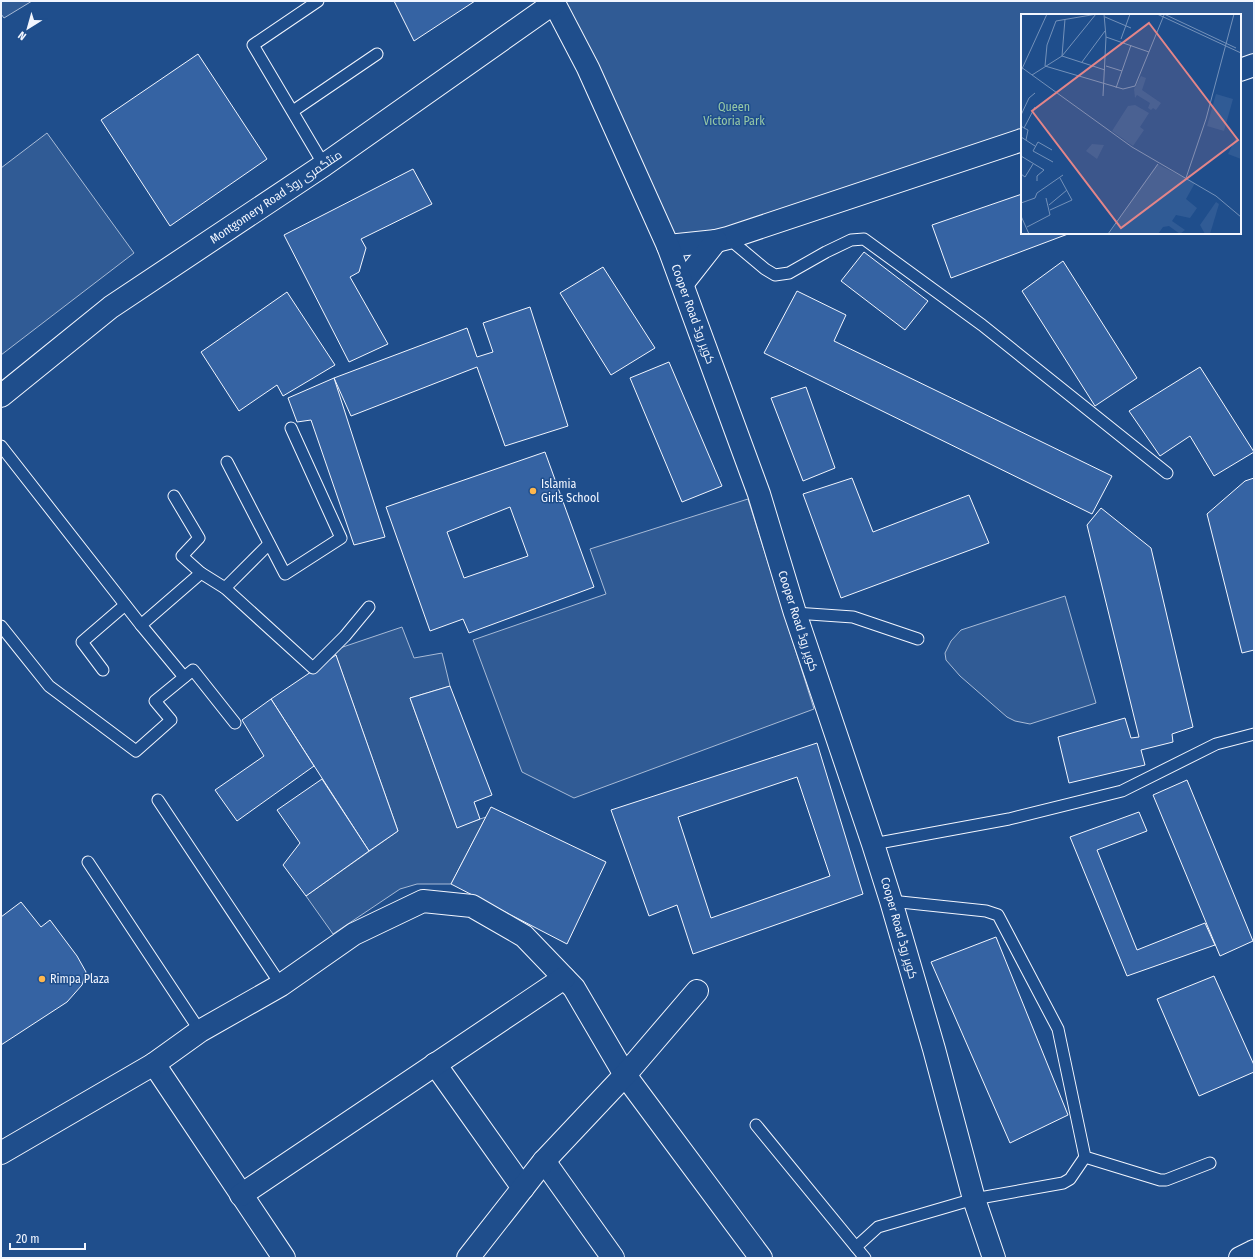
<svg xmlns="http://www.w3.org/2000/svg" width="1255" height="1259" font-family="'Fira Sans Condensed',Cairo,sans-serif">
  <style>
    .built { fill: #305b95; stroke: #a8bbd7 }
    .building { fill: #3563a3; stroke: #f2f6ff; fill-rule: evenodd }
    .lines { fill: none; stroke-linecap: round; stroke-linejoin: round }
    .service-casing { stroke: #f2f6ff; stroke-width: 13 }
    .minor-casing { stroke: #f2f6ff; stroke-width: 24 }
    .tertiary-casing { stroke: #f2f6ff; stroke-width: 24 }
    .secondary-casing { stroke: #f2f6ff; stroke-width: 24 }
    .service { stroke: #1f4e8c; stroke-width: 11 }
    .minor { stroke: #1f4e8c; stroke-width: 22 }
    .tertiary { stroke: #1f4e8c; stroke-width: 22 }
    .secondary { stroke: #1f4e8c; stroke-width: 22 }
    .poi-dot { fill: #ffb74d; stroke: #1f4e8c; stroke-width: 1.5 }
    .labels { text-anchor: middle; stroke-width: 3; stroke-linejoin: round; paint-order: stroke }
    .park-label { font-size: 12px; fill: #97c8a6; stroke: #1f4e8c }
    .street-label { font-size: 12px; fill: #f2f6ff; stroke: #1f4e8c }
    .poi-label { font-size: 12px; fill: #f2f6ff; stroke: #1f4e8c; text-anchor: start }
    .inset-road { fill: none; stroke: #7391ba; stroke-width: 1 }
    .view { fill: #e38589; fill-opacity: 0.15; stroke: #e38589; stroke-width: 2 }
    .inset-edge { fill: none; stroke: #f2f6ff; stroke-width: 2 }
  </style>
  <rect width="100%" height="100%" fill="#1f4e8c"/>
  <g class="built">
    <path d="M1 1H32L4 18 1 14Z"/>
    <path d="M551 1H1254V64L1240 69V15H1022V140L675 252Z"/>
    <path d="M47 133 134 253 1 355V168Z"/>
    <path d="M748 499 814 709 574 798 522 772 473 640 606 594 590 549Z"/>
    <path d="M1065 596 1096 703 1030 724 1015 721 1007 717 960 676 946 660 945 653 951 641 961 630Z"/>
    <path d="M402 627 414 658 442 653 450 686 410 698 457 827 486 817 451 884H417L400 889 333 934 306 896 398 831 334 650Z"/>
  </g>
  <g class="building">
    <path d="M394 1H475L414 41Z"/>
    <path d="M198 54 267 159 170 226 101 120Z"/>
    <path d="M413 169 432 204 361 239 366 248 359 272 350 277 388 344 349 362 284 235Z"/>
    <path d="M1022 194V233L1068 234 951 278 932 225Z"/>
    <path d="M864 252 928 301 905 330 841 281Z"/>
    <path d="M1063 261 1137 378 1095 406 1022 291Z"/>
    <path d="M603 267 655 348 611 375 560 293Z"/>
    <path d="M797 291 846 315 834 341 1112 476 1092 514 764 353Z"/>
    <path d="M287 292 335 365 283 396 277 385 239 411 201 352Z"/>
    <path d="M530 307 568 426 505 446 477 367 351 416 334 378 467 328 477 357 493 352 483 323Z"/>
    <path d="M669 362 722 486 682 502 630 378Z"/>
    <path d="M1200 367 1254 452 1214 476 1190 436 1160 456 1129 411Z"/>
    <path d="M334 378 385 537 354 545 311 420 297 422 288 398Z"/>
    <path d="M806 387 835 468 803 481 771 398Z"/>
    <path d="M545 452 594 587 469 633 463 619 430 631 386 507ZM510 507 528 556 464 578 447 532Z"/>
    <path d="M852 478 873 532 969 495 989 543 841 598 803 494Z"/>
    <path d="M1254 478V650L1242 653 1207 514 1245 481Z"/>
    <path d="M1101 508 1151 548 1193 727 1172 734 1173 742 1141 750 1145 765 1069 783 1058 737 1125 718 1131 738 1139 737 1087 525Z"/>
    <path d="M336 655 398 831 369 851 271 699Z"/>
    <path d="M450 686 492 795 474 802 480 819 457 828 410 698Z"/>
    <path d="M271 699 314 766 237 821 215 790 264 756 242 720Z"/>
    <path d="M817 743 863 894 693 954 677 905 649 916 611 810ZM797 777 830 876 711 918 678 817Z"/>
    <path d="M322 779 369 851 306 896 283 865 300 843 277 810Z"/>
    <path d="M1187 780 1253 941 1220 956 1153 795Z"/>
    <path d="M491 807 606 862 567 944 451 884Z"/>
    <path d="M1139 812 1147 831 1097 850 1137 950 1205 923 1215 945 1127 976 1070 837Z"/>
    <path d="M21 902 41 927 50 920 77 956 86 972 82 985 67 1002 1 1045V917Z"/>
    <path d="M996 937 1068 1115 1010 1143 931 962Z"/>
    <path d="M1214 976 1254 1065V1072L1199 1096 1157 999Z"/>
  </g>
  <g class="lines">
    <g class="service-casing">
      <g id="service">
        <path d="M318 1 253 45 324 165"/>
        <path d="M293 111 377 54"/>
        <path d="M728 238 765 269 775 275 789 273 826 252 851 240 864 239 982 325 1167 473"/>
        <path d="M1 446 141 625 201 573"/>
        <path d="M227 462 285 574 341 538 291 428"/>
        <path d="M174 496 199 538 182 556 201 573 225 588 313 668 345 636 369 607"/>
        <path d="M225 588 269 544"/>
        <path d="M795 613 853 617 918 639"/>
        <path d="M141 625 184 677"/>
        <path d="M1 626 49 686 136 751 171 720 155 701 193 670 235 723"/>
        <path d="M103 670 82 642 125 605"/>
        <path d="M158 800 281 985"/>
        <path d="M873 844 1009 819 1122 791 1216 744 1254 734"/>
        <path d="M88 862 200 1031"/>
        <path d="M891 901 986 911 998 915 1058 1029 1085 1157 1160 1180H1166L1210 1163"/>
        <path d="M756 1125 865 1258"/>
        <path d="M856 1247 878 1227 974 1199 1063 1183 1070 1179 1085 1157"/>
      </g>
    </g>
    <g class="minor-casing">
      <g id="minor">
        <path d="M154 1064 284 1258"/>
        <path d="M435 1064 523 1188"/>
        <path d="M1 1153 154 1064 200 1031 281 985 354 934 423 901 472 906 524 936 574 988 625 1075 761 1258"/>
        <path d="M544 1161 613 1258"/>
        <path d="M241 1195 564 978"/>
        <path d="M468 1258 544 1161 625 1075 697 991"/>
        <path d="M1240 1258 1254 1251"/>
      </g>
    </g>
    <g class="tertiary-casing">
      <g id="tertiary">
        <path d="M1240 70 1254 65"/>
        <path d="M668 246 716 241 728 238 1022 140"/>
        <path d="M683 283 716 241"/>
      </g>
    </g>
    <g class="secondary-casing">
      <g id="secondary">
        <path d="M553 1 588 68 668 246 759 494 795 613 873 844 891 901 934 1049 974 1199 994 1258"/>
        <path d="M1 396 111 307 324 165 554 3"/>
      </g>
    </g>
    <use href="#service" class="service"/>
    <use href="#minor" class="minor"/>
    <use href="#tertiary" class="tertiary"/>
    <use href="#secondary" class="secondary"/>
  </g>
  <g class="poi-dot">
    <circle cx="533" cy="491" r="4"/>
    <circle cx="42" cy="979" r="4"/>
  </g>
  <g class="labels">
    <g class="park-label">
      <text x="734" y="111">Queen<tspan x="734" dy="14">Victoria Park</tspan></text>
    </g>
    <g class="street-label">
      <text transform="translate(276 197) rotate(-34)" y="4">Montgomery Road منٹگمری روڈ</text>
      <text transform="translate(693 314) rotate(70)" y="4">Cooper Road کوپر روڈ</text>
      <text transform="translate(798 621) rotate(72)" y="4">Cooper Road کوپر روڈ</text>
      <text transform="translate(899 928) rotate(74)" y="4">Cooper Road کوپر روڈ</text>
    </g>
    <g class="poi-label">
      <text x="541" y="488">Islamia<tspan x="541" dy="14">Girls School</tspan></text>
      <text x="50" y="983">Rimpa Plaza</text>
    </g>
  </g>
  <g transform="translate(1021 14)">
    <rect width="220" height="220" fill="#1f4e8c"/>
    <path d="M120 62 125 64 121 76 140 89 135 96 132 94 130 96 127 94 129 89 116 81 114 84 113 75ZM195 80 212 85 203 117 186 112ZM114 91 128 99 119 113 123 116 112 132 91 117 107 92ZM215 124 220 126V145L207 140ZM71 130 83 131 76 145 65 137ZM136 150 174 169 165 185 176 194 169 204 155 201 151 207 164 216 159 220 148 212 142 213 137 220H87ZM195 188 198 190 189 220H184L179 211Z" fill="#305b95"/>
    <path class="inset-road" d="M76 0 35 7 26 31 24 52 102 75 114 72 143 1M136 0 220 39M143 0 215 34M84 3 110 14M44 5 41 42 84 56M85 23 128 38M100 25 109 0M61 48 84 17M85 52 101 57M0 53 111 133 195 182 220 203M0 57 26 0M11 61 41 42 75 0M95 74 110 31M82 82 85 23 83 0M0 101 8 84 14 79M0 112 3 114 14 93M3 114 7 116 5 126M0 123 14 132M31 136 17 128 12 137 32 148M0 142 23 156 16 162V167M0 160 4 163 12 150M165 164 185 105 213 0M0 189 14 184 16 179 42 161M28 191 46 176M29 196 51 186 39 164M0 202 8 220M6 213 29 201 25 184M87 220 137 150"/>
    <path class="view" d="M128 9 217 126 100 214 11 97Z"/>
    <rect width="220" height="220" class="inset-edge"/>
  </g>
  <rect width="1255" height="1259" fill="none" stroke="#f2f6ff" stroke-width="4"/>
  <g transform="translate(28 28) rotate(217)" stroke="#1f4e8c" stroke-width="3" paint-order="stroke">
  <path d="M0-3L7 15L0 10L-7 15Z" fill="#f2f6ff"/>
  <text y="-6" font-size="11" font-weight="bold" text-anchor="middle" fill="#f2f6ff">N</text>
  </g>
  <path d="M10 1243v6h75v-6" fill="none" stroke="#f2f6ff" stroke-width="2"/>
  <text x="16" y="1243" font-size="12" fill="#f2f6ff" stroke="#1f4e8c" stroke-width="3" paint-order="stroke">20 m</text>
</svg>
